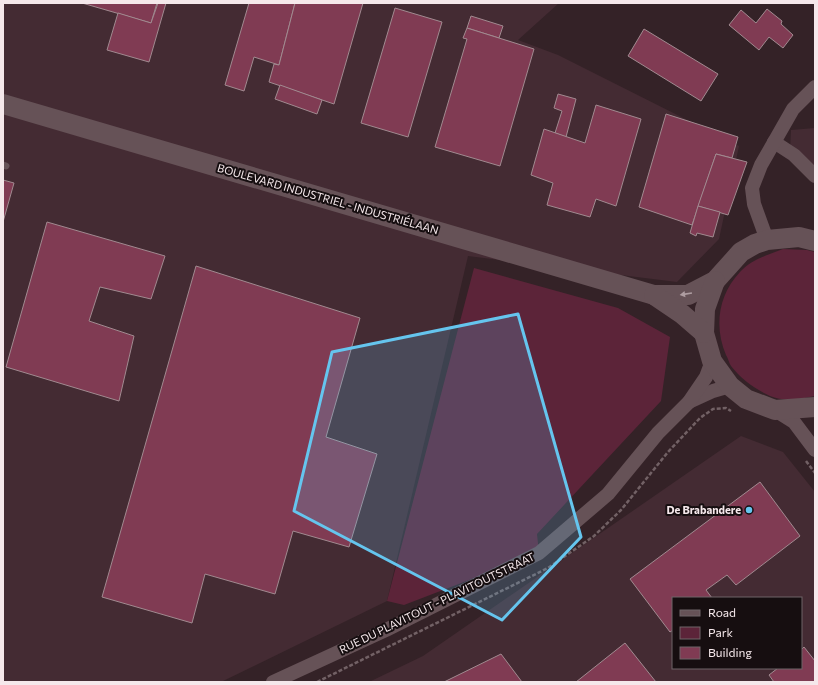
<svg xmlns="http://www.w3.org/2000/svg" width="818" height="685" font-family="Commissioner,sans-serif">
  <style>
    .built { fill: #442b33; fill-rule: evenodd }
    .green { fill: #5c2439 }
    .building { fill: #803b53; stroke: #a18a90 }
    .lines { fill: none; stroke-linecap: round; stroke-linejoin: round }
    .path { stroke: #726165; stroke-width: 2.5; stroke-dasharray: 4 2; stroke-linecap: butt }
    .lane { stroke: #665257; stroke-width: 7 }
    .street { stroke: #665257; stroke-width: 14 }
    .secondary { stroke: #665257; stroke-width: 20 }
    .oneway { fill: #ae9da1 }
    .marked { fill: #65c5ee; fill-opacity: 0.2; stroke: #65c5ee; stroke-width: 3; stroke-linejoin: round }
    .poi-dot { fill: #65c5ee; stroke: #160e10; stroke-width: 1.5 }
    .labels { text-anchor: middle; stroke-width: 4; stroke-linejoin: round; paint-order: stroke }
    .street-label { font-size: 11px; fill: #f5e8eb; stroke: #160e10 }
    .poi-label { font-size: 11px; font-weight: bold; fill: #f5e8eb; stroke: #160e10; text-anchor: end }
  </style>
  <rect width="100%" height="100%" fill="#342227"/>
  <g class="built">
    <path d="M3 3H559L518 40 558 55 739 146 719 239 677 282 468 256 387 601 221 682H3Z"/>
    <path d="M815 128V175L790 153 791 130Z"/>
    <path d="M741 436 783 452 815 492V682H369L423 656ZM673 598H801V668H673Z"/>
  </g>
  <g class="green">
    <path d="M783 249 807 250 815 252V396C800 399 784 402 770 396 755 389 741 379 731 366 729 363 728 358 726 355 714 327 718 295 740 272 751 260 767 255 783 249Z"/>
    <path d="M474 268 618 308 670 337 661 401 537 534 539 553 404 605 387 601Z"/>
  </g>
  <g class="building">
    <path d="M82 3H157L151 23Z"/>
    <path d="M158 3H166L149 62 107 50 118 13 151 23Z"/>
    <path d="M249 3H295L279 65 254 57 244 91 225 85Z"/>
    <path d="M295 3H363L334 104 269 82 274 64 279 65Z"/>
    <path d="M395 8 442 22 408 137 361 123Z"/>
    <path d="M767 9 782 21 781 24 793 35 783 48 769 37 759 50 729 25 741 10 756 23Z"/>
    <path d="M471 16 503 26 499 38 467 28Z"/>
    <path d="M467 28 534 49 500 166 435 147 467 39 463 38Z"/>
    <path d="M644 29 718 74 701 101 628 56Z"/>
    <path d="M280 85 322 100 317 114 275 99Z"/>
    <path d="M558 94 576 99 566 137 555 133 562 111 554 108Z"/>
    <path d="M596 105 641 119 616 206 596 199 590 217 547 205 553 183 531 175 544 129 585 143Z"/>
    <path d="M666 114 738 137 732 158 716 154 692 225 639 207Z"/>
    <path d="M716 154 747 162 728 215 698 206Z"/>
    <path d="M3 180 14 183 3 222Z"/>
    <path d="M698 206 720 212 713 237 697 233 696 236 690 233Z"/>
    <path d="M47 222 165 256 151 299 100 287 89 321 134 336 119 401 6 367Z"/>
    <path d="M196 266 360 318 326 437 377 454 349 547 293 531 275 594 205 574 192 623 102 597Z"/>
    <path d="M760 482 800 536 736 585 727 575 706 590 712 598H673V630L670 632 630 579Z"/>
    <path d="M625 643 656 682H576Z"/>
    <path d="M804 647 815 661V682H774L769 675 778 668H801V650Z"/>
    <path d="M501 654 522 682H444Z"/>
  </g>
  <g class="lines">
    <g class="path">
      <path d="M806 461 815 473"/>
      <path d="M317 682 548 568 594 536 621 510 668 452 700 418 713 409 726 408 731 411"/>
    </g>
    <path class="lane" d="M3 165 6 166"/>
    <g class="street">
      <path d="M774 142 794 155 815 176"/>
      <path d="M767 240 754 204 752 188 761 165 793 109 815 87"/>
      <path d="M689 402 713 391 730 386"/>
      <path d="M775 410 794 422 815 450"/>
      <path d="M273 682 386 630 539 553 608 494 658 433 689 402 706 377 712 361"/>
    </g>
    <g class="secondary">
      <path d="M3 104 654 295H688L715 281 741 252 755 244 767 240 799 237 815 241"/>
      <path d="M715 281 705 309 704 333 712 361 730 386 746 399 775 410 815 407"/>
      <path d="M654 295 682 314 704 333"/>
    </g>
  </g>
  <defs><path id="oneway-solid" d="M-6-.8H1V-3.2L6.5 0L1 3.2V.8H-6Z"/></defs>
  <use class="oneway" href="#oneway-solid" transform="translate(686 294) rotate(171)"/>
  <path class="marked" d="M518 314 581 537 502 620 294 511 332 352Z"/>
  <circle class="poi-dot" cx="749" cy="510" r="4"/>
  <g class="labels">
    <g class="street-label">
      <text transform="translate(328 199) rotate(16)" y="4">BOULEVARD INDUSTRIEL - INDUSTRIÉLAAN</text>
      <text transform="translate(437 603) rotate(-26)" y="4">RUE DU PLAVITOUT - PLAVITOUTSTRAAT</text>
    </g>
    <g class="poi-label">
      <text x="741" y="514">De Brabandere</text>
    </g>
  </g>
  <rect width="818" height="685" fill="none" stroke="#f5e8eb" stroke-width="8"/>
  <rect x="672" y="597" width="130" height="72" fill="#160e10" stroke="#6f6568"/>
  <rect x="680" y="610" width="20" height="6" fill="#665257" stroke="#6f6568"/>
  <text x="708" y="617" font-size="12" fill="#f5e8eb">Road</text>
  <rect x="680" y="627" width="20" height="12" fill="#5c2439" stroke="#6f6568"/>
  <text x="708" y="637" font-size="12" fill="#f5e8eb">Park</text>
  <rect x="680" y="647" width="20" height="12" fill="#803b53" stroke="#6f6568"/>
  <text x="708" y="657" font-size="12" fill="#f5e8eb">Building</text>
</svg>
